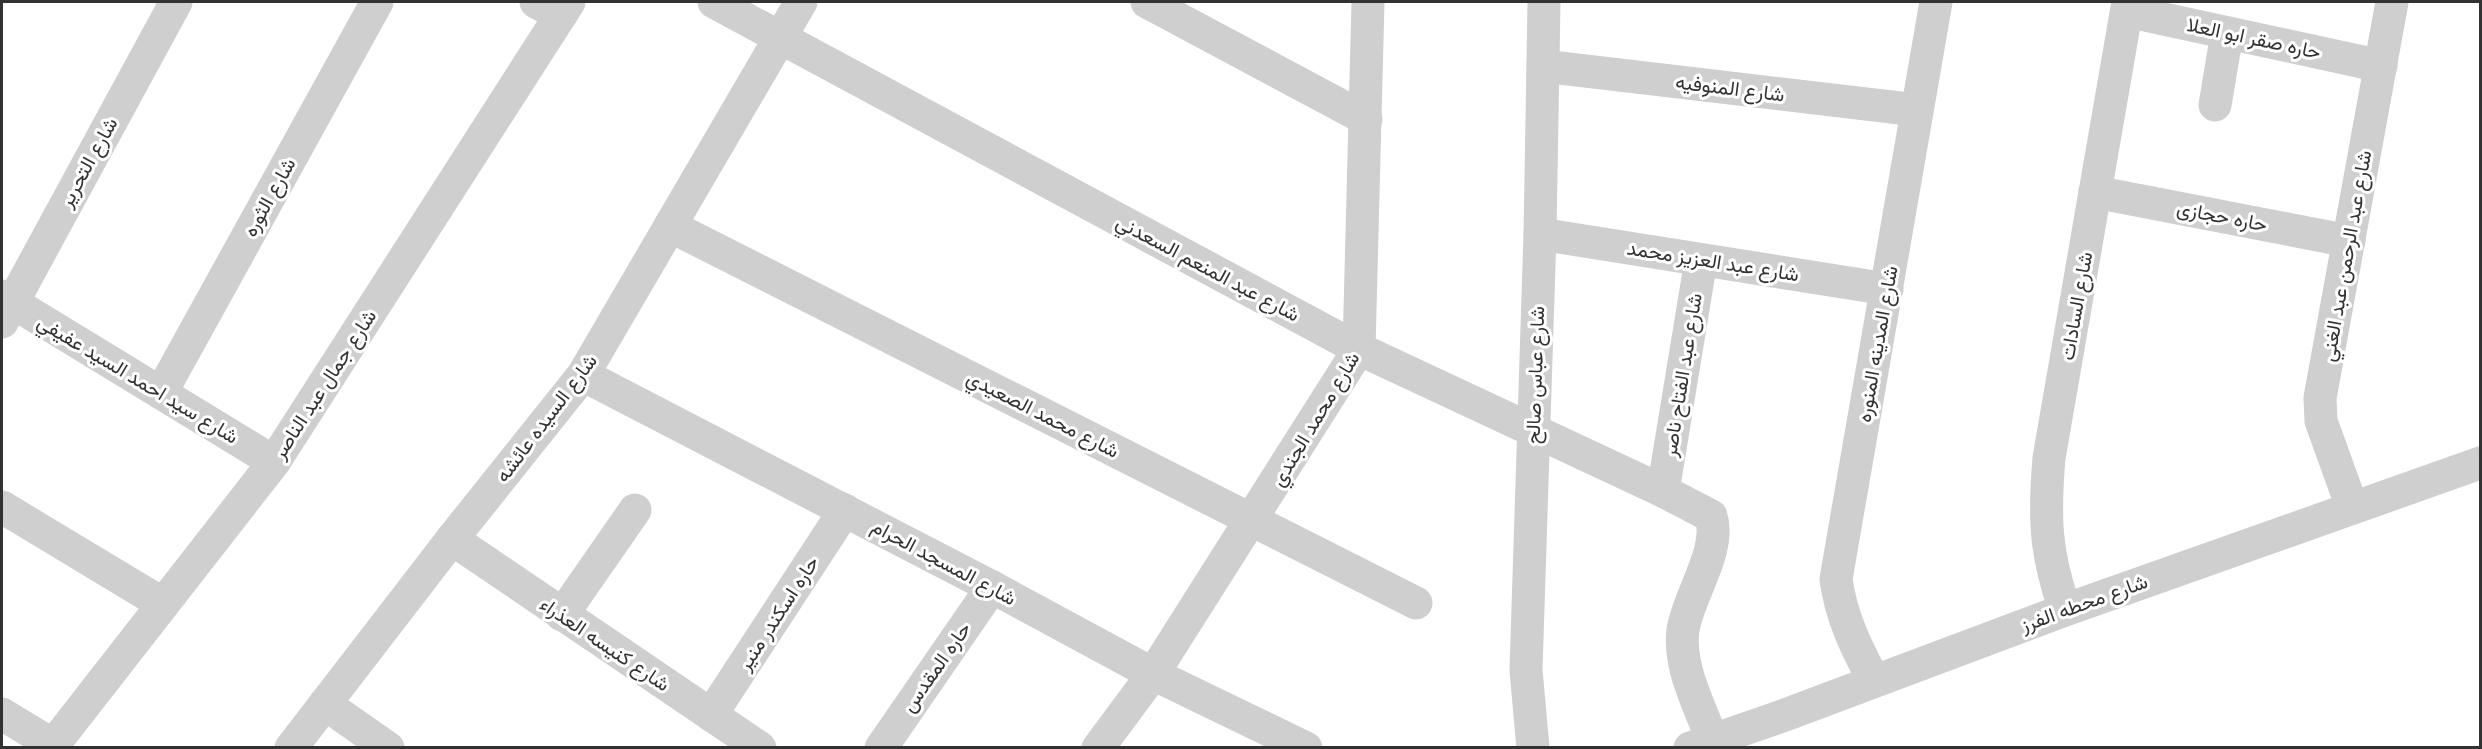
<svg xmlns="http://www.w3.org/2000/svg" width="2482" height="749" font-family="Raleway,Vazirmatn,sans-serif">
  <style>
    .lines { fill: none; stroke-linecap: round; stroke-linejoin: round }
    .minor { stroke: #cfcfcf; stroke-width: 33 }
    .labels { text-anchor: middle; stroke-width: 6; stroke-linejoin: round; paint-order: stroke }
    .street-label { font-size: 20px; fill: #323232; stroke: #fff }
  </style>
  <rect width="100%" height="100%" fill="#fff"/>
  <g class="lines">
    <g class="minor">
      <path d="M536 2 561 15"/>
      <path d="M714 2 1359 349 1663 491 1711 516C1722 550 1688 596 1683 630 1678 667 1700 706 1712 740"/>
      <path d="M1147 2 1366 119"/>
      <path d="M2127 11 2381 66"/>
      <path d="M1543 66 1917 110"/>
      <path d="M2215 105 2227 33"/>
      <path d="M2095 192 2349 241"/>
      <path d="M670 226 1416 603"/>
      <path d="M1540 234 1887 289"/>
      <path d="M2 296 274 462"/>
      <path d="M2 322 176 2"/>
      <path d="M583 375 992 587 1153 674 1306 748"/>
      <path d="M161 393 377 2"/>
      <path d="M1663 491 1701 260"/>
      <path d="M2 507 163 604"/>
      <path d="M2352 507 2321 421 2320 398 2392 2"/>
      <path d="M452 539 760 748"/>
      <path d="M2065 610C2045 552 2044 518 2049 458L2128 2"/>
      <path d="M562 615 635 510"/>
      <path d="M1874 681C1856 647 1841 617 1836 579L1936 2"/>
      <path d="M325 704 388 748"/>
      <path d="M2 714 53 745"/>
      <path d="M711 715 845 510"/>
      <path d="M51 748 274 462 569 2"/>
      <path d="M291 748 452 539 583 375 801 2"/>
      <path d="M881 748 992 587"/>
      <path d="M1098 748 1153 674 1359 349 1368 2"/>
      <path d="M1533 748 1526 670 1540 234 1544 2"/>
      <path d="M1690 748 1785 715 2065 610 2480 463"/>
    </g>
  </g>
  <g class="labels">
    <g class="street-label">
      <text transform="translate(2254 38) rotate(12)" y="7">حاره صقر ابو العلا</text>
      <text transform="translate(1730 88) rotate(7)" y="7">شارع المنوفيه</text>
      <text transform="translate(88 162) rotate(-61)" y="7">شارع التحرير</text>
      <text transform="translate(269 197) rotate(-61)" y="7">شارع الثوره</text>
      <text transform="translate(2222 216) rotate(11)" y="7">حاره حجازى</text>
      <text transform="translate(2346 256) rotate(-80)" y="7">شارع عبد الرحمن عبد الغني</text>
      <text transform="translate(1713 261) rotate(9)" y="7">شارع عبد العزيز محمد</text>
      <text transform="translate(1208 268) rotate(28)" y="7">شارع عبد المنعم السعدني</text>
      <text transform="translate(2076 306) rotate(-80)" y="7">شارع السادات</text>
      <text transform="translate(1877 344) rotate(-80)" y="7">شارع المدينه المنوره</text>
      <text transform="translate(1535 375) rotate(-88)" y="7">شارع عباس صالح</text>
      <text transform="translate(1682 375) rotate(-81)" y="7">شارع عبد الفتاح ناصر</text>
      <text transform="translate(138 379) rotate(31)" y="7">شارع سيد احمد السيد عفيفي</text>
      <text transform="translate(324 384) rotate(-57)" y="7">شارع جمال عبد الناصر</text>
      <text transform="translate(1043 414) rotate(27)" y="7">شارع محمد الصعيدي</text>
      <text transform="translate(546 418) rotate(-53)" y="7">شارع السيده عائشه</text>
      <text transform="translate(1315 419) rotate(-59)" y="7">شارع محمد الجندي</text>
      <text transform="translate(944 562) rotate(28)" y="7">شارع المسجد الحرام</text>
      <text transform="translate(2084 603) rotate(-20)" y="7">شارع محطه الفرز</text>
      <text transform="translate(778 613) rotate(-57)" y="7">حاره اسكندر منير</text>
      <text transform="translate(605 644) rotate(34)" y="7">شارع كنيسه العذراء</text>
      <text transform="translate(936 667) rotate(-55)" y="7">حاره المقدس</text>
    </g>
  </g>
  <rect width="2482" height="749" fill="none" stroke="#323232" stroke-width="6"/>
</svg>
